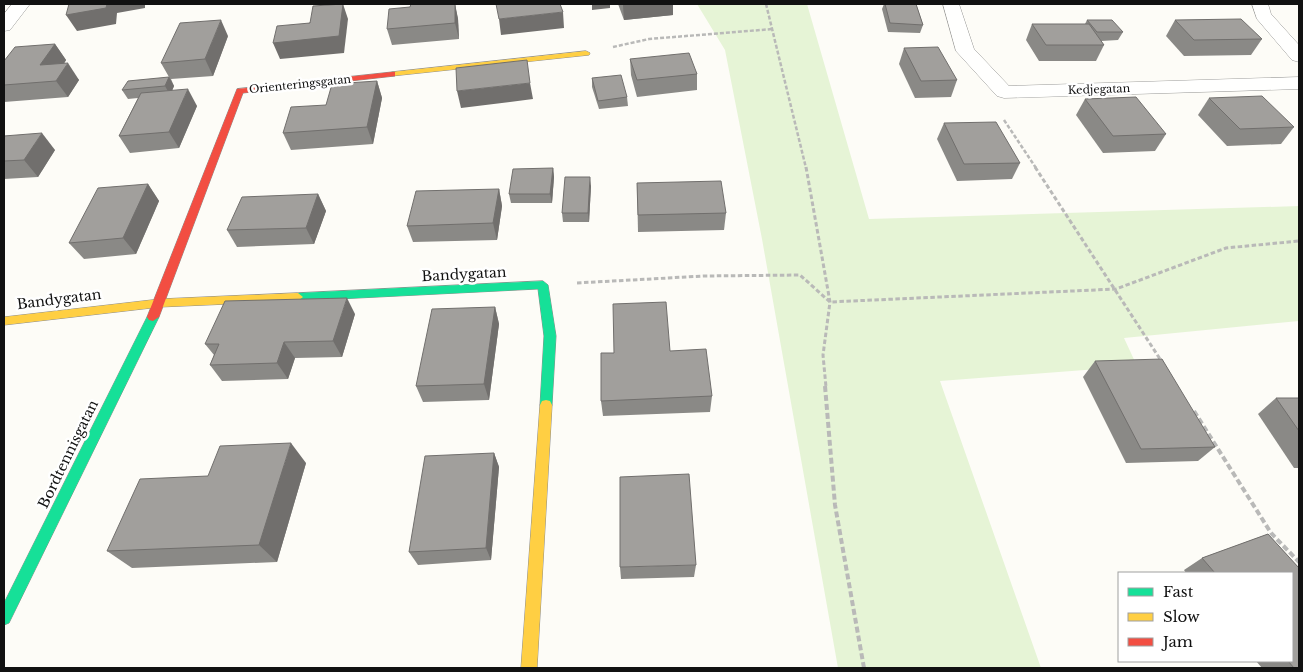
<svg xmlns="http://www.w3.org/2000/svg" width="1303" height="672" font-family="'Libre Baskerville',serif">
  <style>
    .green { fill: #e6f4d6 }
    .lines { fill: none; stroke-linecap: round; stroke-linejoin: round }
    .street-casing { stroke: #979795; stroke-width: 1 }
    .fast-casing { stroke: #8e8d8b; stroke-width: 1 }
    .slow-casing { stroke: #8e8d8b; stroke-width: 1 }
    .jam-casing { stroke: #8e8d8b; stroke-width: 1 }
    .path-far2 { stroke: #b9b9b8; stroke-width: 2.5; stroke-dasharray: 4 2; stroke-linecap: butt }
    .path-far1 { stroke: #b9b9b8; stroke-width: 3; stroke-dasharray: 4.5 2.5; stroke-linecap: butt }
    .path { stroke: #b9b9b8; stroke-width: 4; stroke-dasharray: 6 3; stroke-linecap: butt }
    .street { fill: #fffffe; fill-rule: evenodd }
    .fast { fill: #16e098; fill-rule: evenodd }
    .slow { fill: #ffcf43; fill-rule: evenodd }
    .jam { fill: #f24e42; fill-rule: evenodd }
    .wall { fill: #8a8986 }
    .shaded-wall { fill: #716f6d }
    .building { fill: #a19f9c; stroke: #716f6d }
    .labels { text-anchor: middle; stroke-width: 5; stroke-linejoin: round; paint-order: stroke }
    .far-street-label { font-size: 11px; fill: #111; stroke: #fff }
    .street-label { font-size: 14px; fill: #111; stroke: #fff }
  </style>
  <rect width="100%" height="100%" fill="#fdfcf7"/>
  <path class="green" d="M697 4H807L869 219 1299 206V321L1124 338 1137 366 940 381 1041 668H838L762 239 725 50Z"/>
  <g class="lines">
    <g class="street-casing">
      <g id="street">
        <path d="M12 4H30L10 30 4 31V14Z"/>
        <path d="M943 4H959L974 49 1009 86 1299 77V89L1004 98 997 96 956 51Z"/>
        <path d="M1252 4H1268L1271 14 1299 45V62L1292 60 1257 19Z"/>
      </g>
    </g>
    <g class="fast-casing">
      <g id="fast">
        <path d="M543 281 548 285 556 336 552 405 550 409 546 410 542 409 540 405 544 336 538 289 298 301 293 297 298 293Z"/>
        <path d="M153 313 159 317 9 623 4 625V603L147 317Z"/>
      </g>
    </g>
    <g class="slow-casing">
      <g id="slow">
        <path d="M586 51 590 53 589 55 392 76 388 74 392 72Z"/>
        <path d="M298 293 303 297 298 301 160 307 4 325V317L160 299Z"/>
        <path d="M546 400 550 401 552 405 537 668H521L540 405 542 401Z"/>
      </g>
    </g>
    <g class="jam-casing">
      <path id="jam" d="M392 72H395V76L243 93 159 317 153 321 149 320 147 317 237 89Z"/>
    </g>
    <g class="path-far2">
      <path d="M766 4 806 168"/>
      <path d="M613 47 649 39 773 29"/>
      <path d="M1004 120 1036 168"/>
    </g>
    <g class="path-far1">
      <path d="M806 167 830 302 823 355 826 387"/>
      <path d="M1035 167 1162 362"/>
      <path d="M577 283 704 276 800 275 830 302 1116 289 1226 248 1299 241"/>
    </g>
    <g class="path">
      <path d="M825 386 835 505 864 668"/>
      <path d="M1194 411 1271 533 1299 562"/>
    </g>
    <use href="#street" class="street"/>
    <use href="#fast" class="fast"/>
    <use href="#slow" class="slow"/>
    <use href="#jam" class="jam"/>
  </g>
  <g class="wall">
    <path d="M455 4 458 19 459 39 392 45 387 29Z"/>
    <path d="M618 4H673V15L624 20Z"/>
    <path d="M884 4H916L923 25 920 33 888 32 882 9Z"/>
    <path d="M1087 20 1123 32 1118 40 1101 41 1104 45 1096 61H1039L1026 40 1032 24H1085Z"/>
    <path d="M1175 20 1262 39 1251 55 1184 56 1166 36Z"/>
    <path d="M228 36 213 76 171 79 174 86 172 91 197 106 179 148 130 153 119 136 138 98 128 99 122 90 169 77 161 63Z"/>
    <path d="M55 44 66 60 64 64 79 80 68 97 4 102V61Z"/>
    <path d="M904 48 957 80 951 97 915 98 899 64Z"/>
    <path d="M630 59 697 74V90L637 97 631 75Z"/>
    <path d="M592 78 627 97 628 106 599 109 592 87Z"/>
    <path d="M377 81 382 98 373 144 291 150 283 133 326 105Z"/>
    <path d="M1209 98 1294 127 1281 144 1227 146 1198 115Z"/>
    <path d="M1085 99 1166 134 1155 151 1103 153 1076 115Z"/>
    <path d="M944 123 1020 163 1012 179 957 181 937 139Z"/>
    <path d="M4 136 55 150 38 177 4 179Z"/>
    <path d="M553 168 554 177 552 203H511L509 194Z"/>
    <path d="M637 183 726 213 724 230 638 232Z"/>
    <path d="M148 184 159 201 136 254 84 259 69 243Z"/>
    <path d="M591 186 589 222H563L562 213Z"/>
    <path d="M499 189 502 206 497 240 413 242 407 226Z"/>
    <path d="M318 194 326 211 314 244 237 247 227 230Z"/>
    <path d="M495 307 499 324 489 400 423 402 416 386Z"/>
    <path d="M355 314 342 357 295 358 288 379 222 381 210 365 214 355 205 344Z"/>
    <path d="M670 351 712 396 710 412 603 416 601 401Z"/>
    <path d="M1095 361 1215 447 1198 461 1126 463 1083 377Z"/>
    <path d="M1276 398H1299V468H1294L1258 414Z"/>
    <path d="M494 453 499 467 491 560 418 565 409 552Z"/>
    <path d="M306 463 277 562 132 568 107 551 208 476Z"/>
    <path d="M1268 534 1299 568V668H1262L1256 661H1292V573H1186L1184 570 1202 558Z"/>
    <path d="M696 565 694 577 621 579 620 567Z"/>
  </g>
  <g class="shaded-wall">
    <path d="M107 4H145V8L117 13 116 24 77 31 66 15Z"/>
    <path d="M343 4 348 19 344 53 280 59 273 43Z"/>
    <path d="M455 4 458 19 459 39 455 23Z"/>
    <path d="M592 4H610V8L592 10Z"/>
    <path d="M632 4H673V15L624 20 623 5Z"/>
    <path d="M563 12 564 28 501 35 499 19Z"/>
    <path d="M221 20 228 36 213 76 205 59Z"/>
    <path d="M55 44 66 60 51 82 40 65Z"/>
    <path d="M68 63 79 80 68 97 56 81Z"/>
    <path d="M169 77 174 86 170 95 165 86Z"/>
    <path d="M377 81 382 98 373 144 367 127Z"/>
    <path d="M530 83 533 99 461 108 457 91Z"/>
    <path d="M188 89 197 106 179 148 169 132Z"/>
    <path d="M42 133 55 150 38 177 24 160Z"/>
    <path d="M553 168 554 177 552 203 550 194Z"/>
    <path d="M590 177 591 186 589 222 588 213Z"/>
    <path d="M148 184 159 201 136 254 123 238Z"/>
    <path d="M499 189 502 206 497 240 493 223Z"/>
    <path d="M318 194 326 211 314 244 306 228Z"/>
    <path d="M347 298 355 314 342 357 333 341Z"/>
    <path d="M495 307 499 324 489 400 484 384Z"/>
    <path d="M284 342 295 358 288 379 277 363Z"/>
    <path d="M291 443 306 463 277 562 259 545Z"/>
    <path d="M494 453 499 467 491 560 486 548Z"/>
  </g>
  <g class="building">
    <path d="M69 4H107L106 8 66 15Z"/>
    <path d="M343 4 339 36 273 43 277 26 310 23 313 6Z"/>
    <path d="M411 4H455V23L387 29 389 9 410 7Z"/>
    <path d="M496 4H560L563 12 499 19Z"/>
    <path d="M885 4H916L923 25 890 23Z"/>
    <path d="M1241 19 1262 39 1194 40 1175 20Z"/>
    <path d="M221 20 205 59 161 63 180 23Z"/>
    <path d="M1087 20H1112L1123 32H1097Z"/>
    <path d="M1032 24H1089L1104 45H1046Z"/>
    <path d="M55 44 40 65 68 63 56 81 4 85V61L15 47Z"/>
    <path d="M938 47 957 80 921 81 904 48Z"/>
    <path d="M689 53 697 74 637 80 630 59Z"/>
    <path d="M527 60 530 83 457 91 456 68Z"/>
    <path d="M621 75 627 97 598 101 592 78Z"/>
    <path d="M169 77 165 86 122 90 128 81Z"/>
    <path d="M377 81 367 127 283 133 291 107 326 105 332 84Z"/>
    <path d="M188 89 169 132 119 136 141 93Z"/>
    <path d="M1262 96 1294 127 1240 129 1209 98Z"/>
    <path d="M1136 97 1166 134 1113 136 1085 99Z"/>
    <path d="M996 122 1020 163 964 164 944 123Z"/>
    <path d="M42 133 24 160 4 161V136Z"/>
    <path d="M553 168 550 194H509L513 169Z"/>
    <path d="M565 177H590L588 213H562Z"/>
    <path d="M721 181 726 213 638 215 637 183Z"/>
    <path d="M148 184 123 238 69 243 98 188Z"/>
    <path d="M499 189 493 223 407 226 416 191Z"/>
    <path d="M318 194 306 228 227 230 242 197Z"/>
    <path d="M347 298 333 341 284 342 277 363 210 365 219 344H205L225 301Z"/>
    <path d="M666 302 670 351 706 349 712 396 601 401V353H614L613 304Z"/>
    <path d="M495 307 484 384 416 386 432 309Z"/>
    <path d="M1162 359 1215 447 1141 449 1095 361Z"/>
    <path d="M1276 398H1299V431Z"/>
    <path d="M291 443 259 545 107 551 140 479 208 476 220 446Z"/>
    <path d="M494 453 486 548 409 552 425 456Z"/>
    <path d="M689 474 696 565 620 567V477Z"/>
    <path d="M1268 534 1299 568V668H1294L1288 661H1292V573H1215L1202 558Z"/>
  </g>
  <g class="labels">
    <g class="far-street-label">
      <text transform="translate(300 84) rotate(-6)" y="4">Orienteringsgatan</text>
      <text transform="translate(1099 89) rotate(-2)" y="4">Kedjegatan</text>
    </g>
    <g class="street-label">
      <text transform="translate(464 274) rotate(-3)" y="5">Bandygatan</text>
      <text transform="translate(59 299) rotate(-7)" y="5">Bandygatan</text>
      <text transform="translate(68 454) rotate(-64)" y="5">Bordtennisgatan</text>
    </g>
  </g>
  <rect width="1303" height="672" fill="none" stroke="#111111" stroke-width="10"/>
  <rect x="1118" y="572" width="175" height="90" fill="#ffffff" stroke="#a0a0a0"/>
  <rect x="1128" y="588" width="25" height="8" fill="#16e098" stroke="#a0a0a0"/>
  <text x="1163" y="597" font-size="15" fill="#111111">Fast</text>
  <rect x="1128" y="613" width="25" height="8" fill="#ffcf43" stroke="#a0a0a0"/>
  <text x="1163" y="622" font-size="15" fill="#111111">Slow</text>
  <rect x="1128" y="638" width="25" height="8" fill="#f24e42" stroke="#a0a0a0"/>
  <text x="1163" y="647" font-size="15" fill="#111111">Jam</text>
</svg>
